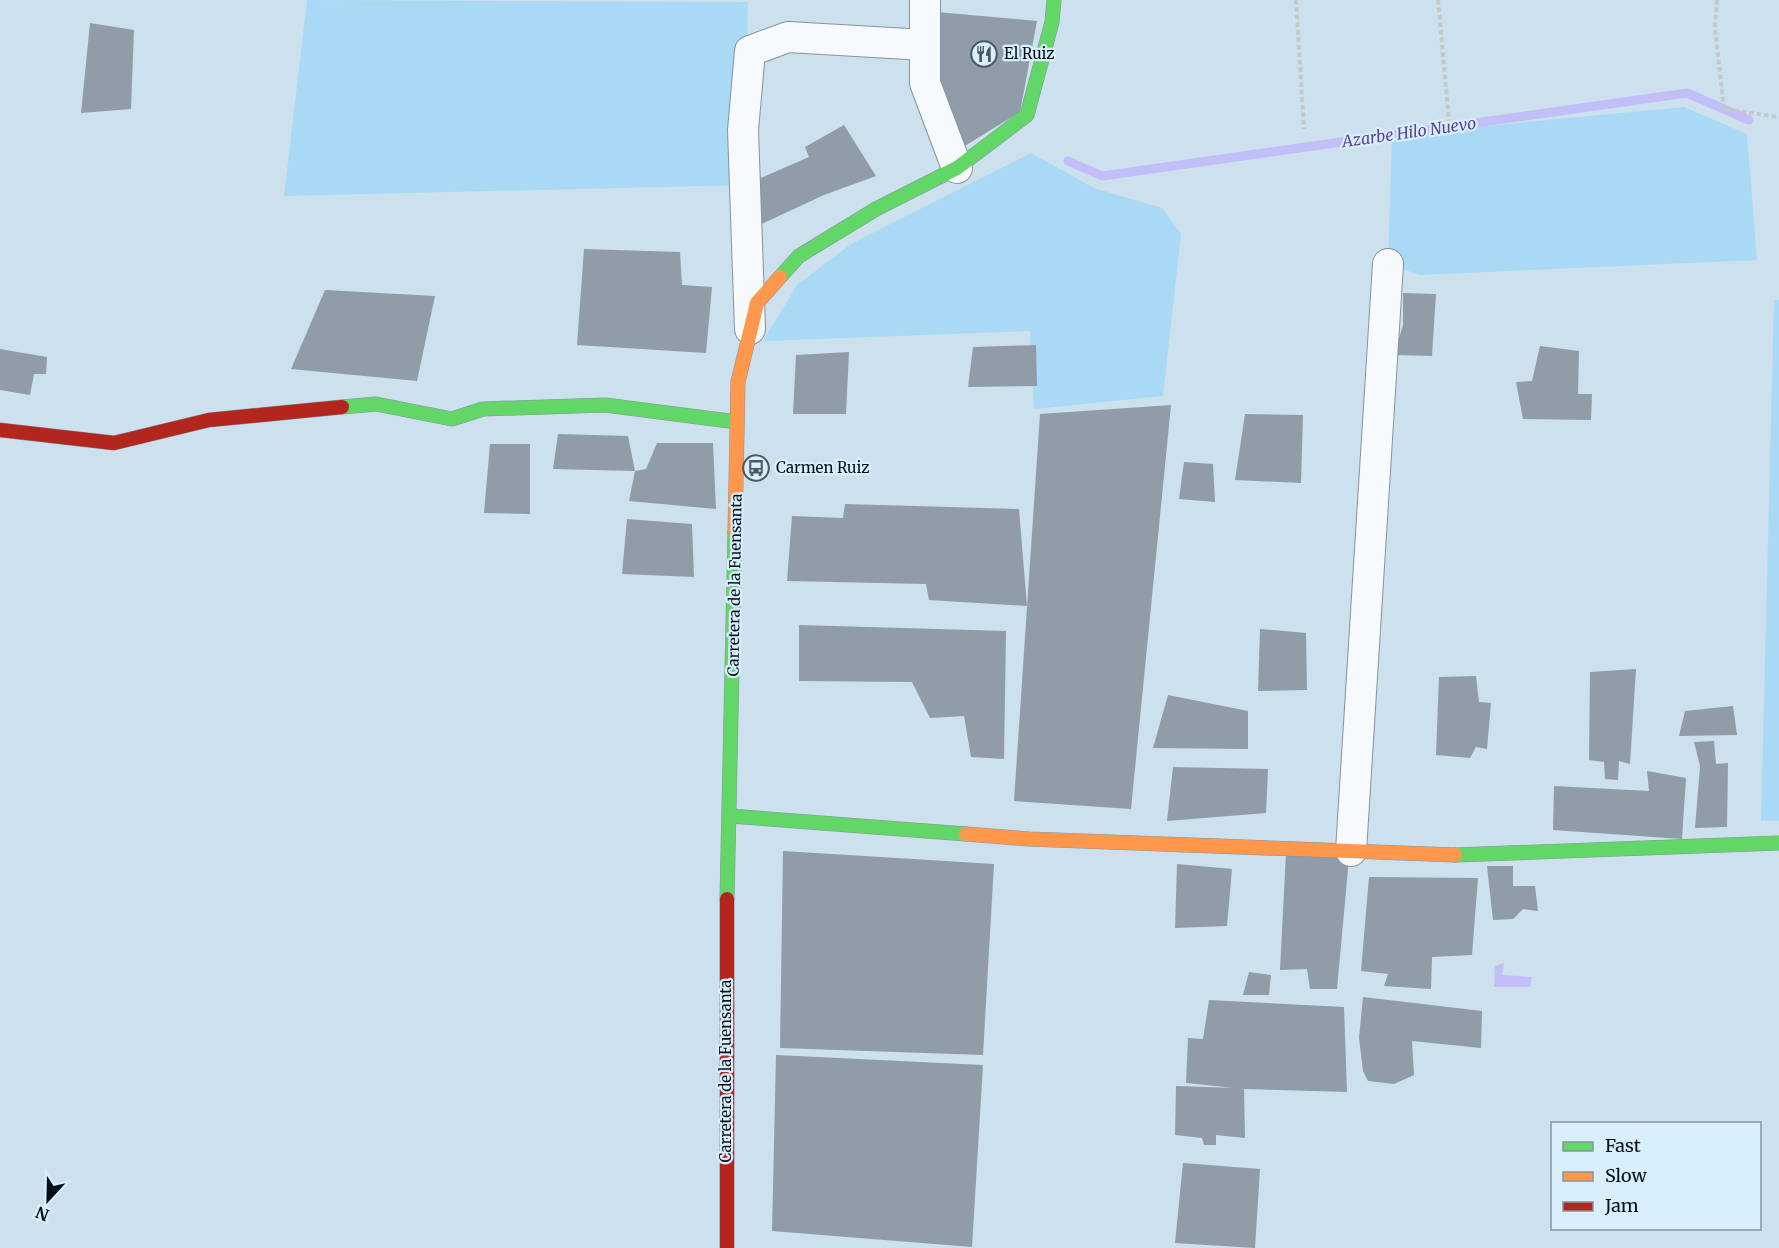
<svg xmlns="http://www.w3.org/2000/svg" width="1779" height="1248" font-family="Merriweather,serif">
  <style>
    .green { fill: #a9d9f5 }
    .water { fill: #c2bef8 }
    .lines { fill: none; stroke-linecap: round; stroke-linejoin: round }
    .stream { stroke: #c2bef8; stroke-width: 9 }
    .building { fill: #909ca7 }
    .street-casing { stroke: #84949d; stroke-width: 32 }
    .fast-casing { stroke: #84949d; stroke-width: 15 }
    .slow-casing { stroke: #84949d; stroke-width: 15 }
    .jam-casing { stroke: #84949d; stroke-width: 15 }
    .path { stroke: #c3c8cc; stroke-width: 4; stroke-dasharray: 4.5 3; stroke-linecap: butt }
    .street { stroke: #f7fafc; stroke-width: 30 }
    .fast { stroke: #63d668; stroke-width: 14 }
    .slow { stroke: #ff974d; stroke-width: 14 }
    .jam { stroke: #b3261e; stroke-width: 14 }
    .labels { text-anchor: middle; stroke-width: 4.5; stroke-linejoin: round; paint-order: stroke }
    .poi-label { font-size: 15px; fill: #030f16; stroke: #d9effc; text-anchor: start }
    .street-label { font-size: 15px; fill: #030f16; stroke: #d9effc }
    .water-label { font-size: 16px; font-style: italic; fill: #5a429c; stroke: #d9effc }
  </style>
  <rect width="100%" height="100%" fill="#cce0ed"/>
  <g class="green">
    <path d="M307 0 748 2 745 185 284 196Z"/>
    <path d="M1684 107 1747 134 1757 260 1420 275 1388 264 1392 135Z"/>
    <path d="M1031 153 1094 188 1162 208 1181 234 1163 396 1034 409 1030 331 763 341 797 285 851 244Z"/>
    <path d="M1774 300H1779V821H1761Z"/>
  </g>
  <path class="water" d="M1504 963 1502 975 1532 977 1530 987H1494L1495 966Z"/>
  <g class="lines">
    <path class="stream" d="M1068 161 1102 176 1687 93 1749 120"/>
  </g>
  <g class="building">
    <path d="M937 12 1037 21 1020 112 963 147 938 86Z"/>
    <path d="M90 23 134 30 131 109 81 113Z"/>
    <path d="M844 125 876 176 824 195 755 227 756 180 809 157 805 147Z"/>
    <path d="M584 249 680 252 682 285 712 287 706 353 577 345Z"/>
    <path d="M325 290 435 296 417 381 291 369Z"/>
    <path d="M1403 293 1436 294 1432 356 1394 355 1403 325Z"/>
    <path d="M1036 345 1037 386 968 387 973 347Z"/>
    <path d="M1540 346 1579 351 1578 394H1592L1591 420 1523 419 1516 382 1532 381Z"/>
    <path d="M0 349 47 357 46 374H34L30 395 0 390Z"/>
    <path d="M849 352 846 414H793L796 355Z"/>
    <path d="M1171 405 1131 809 1014 801 1040 414Z"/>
    <path d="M1245 414 1303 415 1301 483 1235 480Z"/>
    <path d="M558 434 628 436 635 471 646 469 657 443H713L716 509 629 501 635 471 553 469Z"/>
    <path d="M490 444H530V514L484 513Z"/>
    <path d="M1184 462 1213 464 1215 502 1179 499Z"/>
    <path d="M845 504 1019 509 1027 606 929 600 926 584 787 581 792 516 843 518Z"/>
    <path d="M627 519 692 524 694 577 622 574Z"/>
    <path d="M799 625 1006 631 1004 759 971 757 964 716 930 718 912 682 799 681Z"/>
    <path d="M1260 629 1306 633 1307 690 1258 691Z"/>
    <path d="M1636 669 1630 764 1619 761 1618 780 1605 779 1604 762 1589 760 1590 672Z"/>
    <path d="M1476 676 1479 702 1491 703 1487 749 1476 747 1470 758 1436 755 1439 677Z"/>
    <path d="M1168 695 1248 711V749L1153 748Z"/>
    <path d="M1733 706 1737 735 1679 736 1685 711Z"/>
    <path d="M1714 741 1716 764 1728 763 1727 827 1695 828 1700 766 1694 742Z"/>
    <path d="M1173 767 1268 769 1266 813 1167 821Z"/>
    <path d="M1647 771 1686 778 1682 839 1553 830 1554 786 1649 791Z"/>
    <path d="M783 851 994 864 983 1055 780 1048Z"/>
    <path d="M1286 853 1349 858 1337 989H1310L1307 969 1280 970Z"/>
    <path d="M1177 864 1232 869 1227 926 1175 928Z"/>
    <path d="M1487 866H1513V886H1535L1538 911 1523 909 1513 919 1493 920Z"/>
    <path d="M1369 877 1478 878 1472 955 1432 957 1431 989 1384 986 1388 974 1361 971Z"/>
    <path d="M1249 972 1271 975 1269 995H1243Z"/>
    <path d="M1363 997 1482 1011 1481 1048 1412 1041 1414 1075 1394 1084 1368 1081 1363 1071 1359 1038Z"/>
    <path d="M1209 1000 1344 1007 1347 1092 1244 1089 1245 1138 1216 1135V1145H1204L1202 1138 1175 1135 1176 1086 1234 1088 1186 1083 1188 1038 1203 1039Z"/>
    <path d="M776 1055 983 1065 972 1247 772 1231Z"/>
    <path d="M1183 1163 1260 1169 1255 1248 1175 1243Z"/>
  </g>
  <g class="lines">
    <g class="street-casing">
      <g id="street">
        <path d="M925 0V83L957 168"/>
        <path d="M750 329 743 130 750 51 788 37 925 45"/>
        <path d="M1351 851 1388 264"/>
      </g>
    </g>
    <g class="fast-casing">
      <g id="fast">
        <path d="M780 277 799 256 876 209 957 168 1027 115 1052 22 1054 0"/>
        <path d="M342 407 376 404 452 419 483 409 605 405 737 422"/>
        <path d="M730 816 966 834"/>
        <path d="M1455 855 1779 843"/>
        <path d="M727 899 735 532"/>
      </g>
    </g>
    <g class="slow-casing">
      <g id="slow">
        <path d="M735 532 738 382 757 303 780 277"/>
        <path d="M966 834 1029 839 1455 855"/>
      </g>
    </g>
    <g class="jam-casing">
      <g id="jam">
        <path d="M0 430 114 443 209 420 342 407"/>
        <path d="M727 1248V899"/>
      </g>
    </g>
    <g class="path">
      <path d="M1296 0 1304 129"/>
      <path d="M1438 0 1449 121"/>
      <path d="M1717 0 1715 28 1724 109 1779 117"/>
    </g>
    <use href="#street" class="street"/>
    <use href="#fast" class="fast"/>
    <use href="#slow" class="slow"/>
    <use href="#jam" class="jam"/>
  </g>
  <defs>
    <g id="restaurant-ring" transform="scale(1.35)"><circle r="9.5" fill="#d9effc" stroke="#495861" stroke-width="1.5"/><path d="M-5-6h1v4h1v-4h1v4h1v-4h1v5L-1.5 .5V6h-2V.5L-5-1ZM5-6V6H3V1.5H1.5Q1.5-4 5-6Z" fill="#495861"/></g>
    <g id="bus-ring" transform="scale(1.35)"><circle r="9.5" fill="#d9effc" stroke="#495861" stroke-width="1.5"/><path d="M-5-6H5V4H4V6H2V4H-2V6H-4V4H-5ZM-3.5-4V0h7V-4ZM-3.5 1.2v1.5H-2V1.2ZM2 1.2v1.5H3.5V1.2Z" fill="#495861"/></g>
  </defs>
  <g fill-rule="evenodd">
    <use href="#restaurant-ring" x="984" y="54"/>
    <use href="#bus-ring" x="756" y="468"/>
  </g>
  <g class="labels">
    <g class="poi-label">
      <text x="1004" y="59">El Ruiz</text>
      <text x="776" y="473">Carmen Ruiz</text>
    </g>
    <g class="street-label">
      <text transform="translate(735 585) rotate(-89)" y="5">Carretera de la Fuensanta</text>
      <text transform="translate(726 1071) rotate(-90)" y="5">Carretera de la Fuensanta</text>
    </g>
    <g class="water-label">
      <text transform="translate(1409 132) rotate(-8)" y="6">Azarbe Hilo Nuevo</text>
    </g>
  </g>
  <rect x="1551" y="1122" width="210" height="108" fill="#d9effc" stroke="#8395a0" stroke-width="1.5"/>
  <rect x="1563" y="1142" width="30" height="9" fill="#63d668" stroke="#8395a0" stroke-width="1.5"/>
  <text x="1605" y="1152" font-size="18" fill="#030f16">Fast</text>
  <rect x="1563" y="1172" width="30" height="9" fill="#ff974d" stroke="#8395a0" stroke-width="1.5"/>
  <text x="1605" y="1182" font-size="18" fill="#030f16">Slow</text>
  <rect x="1563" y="1202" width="30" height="9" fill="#b3261e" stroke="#8395a0" stroke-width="1.5"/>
  <text x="1605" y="1212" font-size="18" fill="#030f16">Jam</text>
  <g transform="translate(48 1200) rotate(202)" stroke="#d9effc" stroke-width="4.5" paint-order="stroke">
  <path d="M0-4.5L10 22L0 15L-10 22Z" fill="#030f16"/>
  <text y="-9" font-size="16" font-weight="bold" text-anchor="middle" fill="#030f16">N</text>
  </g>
</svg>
